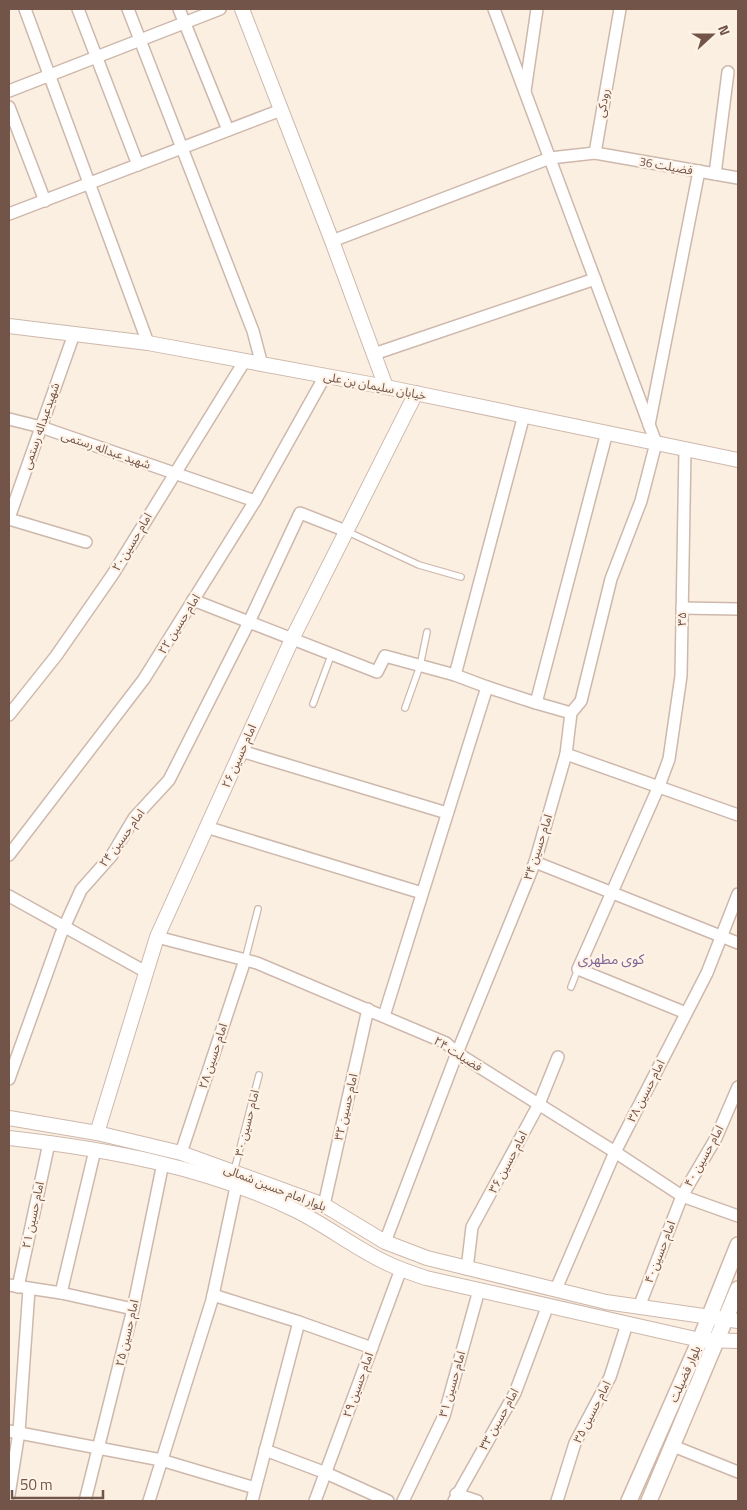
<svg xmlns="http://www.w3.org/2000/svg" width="747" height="1510" font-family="'Titillium Web','Noto Sans Arabic',sans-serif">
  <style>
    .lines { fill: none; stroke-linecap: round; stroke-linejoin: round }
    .service-casing { stroke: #ceb8ac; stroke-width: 8 }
    .minor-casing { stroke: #ceb8ac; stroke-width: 14 }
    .tertiary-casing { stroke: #ceb8ac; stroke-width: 16 }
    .secondary-casing { stroke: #d1b7a9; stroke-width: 18 }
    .service { stroke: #fff; stroke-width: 5.5 }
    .minor { stroke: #fff; stroke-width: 11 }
    .tertiary { stroke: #fff; stroke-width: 14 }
    .secondary { stroke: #fff; stroke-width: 15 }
    .labels { text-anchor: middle; stroke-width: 4.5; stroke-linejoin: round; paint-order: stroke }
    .street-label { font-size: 12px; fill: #725449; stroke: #fff3e7 }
    .neighbourhood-label { font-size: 14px; fill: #806595; stroke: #fff3e7 }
  </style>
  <rect width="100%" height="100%" fill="#fbefe2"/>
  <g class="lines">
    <g class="service-casing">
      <g id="service">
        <path d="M346 531 419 565 461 577"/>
        <path d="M313 704 332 653"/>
        <path d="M405 708 420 666 427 632"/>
        <path d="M245 960 258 909"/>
        <path d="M571 987 578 969"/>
        <path d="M234 1171 259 1075"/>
      </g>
    </g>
    <g class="minor-casing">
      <g id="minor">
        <path d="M25 9 148 343"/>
        <path d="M78 9 138 165"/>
        <path d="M128 9 253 331 262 365"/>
        <path d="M179 9 228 130"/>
        <path d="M9 91 220 9"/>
        <path d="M525 91 537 9"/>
        <path d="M9 107 45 201"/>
        <path d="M595 153 738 178"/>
        <path d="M715 174 728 72"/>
        <path d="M9 214 281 110"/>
        <path d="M332 241 550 158 595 153 620 9"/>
        <path d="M374 354 595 279"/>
        <path d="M9 419 41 427 255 501"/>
        <path d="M649 425 699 171"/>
        <path d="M685 449 681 676 669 759 659 786 578 969 686 1013"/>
        <path d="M9 518 74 334"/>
        <path d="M9 519 86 542"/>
        <path d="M193 600 249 622 300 513 346 531"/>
        <path d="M682 608 738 609"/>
        <path d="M487 687 536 703 607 432"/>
        <path d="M536 703 571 713"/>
        <path d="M9 715 56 656 113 574 244 362"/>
        <path d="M241 751 447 813"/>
        <path d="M566 754 738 815"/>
        <path d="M206 827 422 893"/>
        <path d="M9 855 144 679 255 501 325 376"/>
        <path d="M535 862 738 943"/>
        <path d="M9 896 146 972"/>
        <path d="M157 937 257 963 446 1043 457 1053 615 1152 682 1196 738 1216"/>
        <path d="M384 1016 487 687 455 675 524 415"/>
        <path d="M9 1079 61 934 81 890 112 855 134 818 169 780 249 622 377 672 385 656 455 675"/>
        <path d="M181 1153 245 960"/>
        <path d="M324 1205 368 1009"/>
        <path d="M385 1242 457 1053 535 862 566 754 571 713 581 701 611 579 641 501 656 443 494 9"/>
        <path d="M467 1269 472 1227 539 1104 558 1057"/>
        <path d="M9 1285 61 1293 95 1150"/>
        <path d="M18 1287 49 1143"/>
        <path d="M556 1289 615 1152 707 973 738 894"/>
        <path d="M61 1293 133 1309"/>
        <path d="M213 1295 299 1322 372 1348"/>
        <path d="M639 1307 682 1196 716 1138 738 1087"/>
        <path d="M9 1431 161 1460 255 1488"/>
        <path d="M673 1446 738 1472"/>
        <path d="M265 1450 326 1473 388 1501"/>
        <path d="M456 1494 477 1501"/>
        <path d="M9 1495 19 1432 29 1289"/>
        <path d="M85 1501 133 1309 163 1163"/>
        <path d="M149 1501 212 1300 236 1187"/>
        <path d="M252 1501 299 1322"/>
        <path d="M315 1501 401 1269"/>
        <path d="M403 1501 444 1416 479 1290"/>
        <path d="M454 1501 515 1393 548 1305"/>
        <path d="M557 1501 575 1443 610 1377 627 1324"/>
      </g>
    </g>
    <g class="tertiary-casing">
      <g id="tertiary">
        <path d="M242 9 332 241 386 387"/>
        <path d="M9 326 148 343 386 387 738 460"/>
        <path d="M9 1118 97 1133 181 1153 324 1205 385 1242 427 1258 606 1302 738 1321"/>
        <path d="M97 1133 157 937 293 637 416 393"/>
        <path d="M9 1138C107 1149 206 1167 295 1210 328 1226 357 1250 391 1265 402 1270 414 1274 426 1278L700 1340 738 1341"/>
      </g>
    </g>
    <g class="secondary-casing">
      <g id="secondary">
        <path d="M629 1501 700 1340 738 1245"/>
        <path d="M649 1501 738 1289"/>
      </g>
    </g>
    <use href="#service" class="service"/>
    <use href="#minor" class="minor"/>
    <use href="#tertiary" class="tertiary"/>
    <use href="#secondary" class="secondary"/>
  </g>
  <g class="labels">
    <g class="street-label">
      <text transform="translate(603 103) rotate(-80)" y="4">رودکی</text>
      <text transform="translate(666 166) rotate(10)" y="4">فضیلت 36</text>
      <text transform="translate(375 386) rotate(11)" y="4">خیابان سلیمان بن علی</text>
      <text transform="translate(41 426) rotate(-71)" y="4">شهیدعبداله رستمی</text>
      <text transform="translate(106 450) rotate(19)" y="4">شهید عبداله رستمی</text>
      <text transform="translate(132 542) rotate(-59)" y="4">امام حسین۲۰</text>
      <text transform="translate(682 619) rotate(-89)" y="4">۳۵</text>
      <text transform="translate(179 624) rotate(-58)" y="4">امام حسین ۲۲</text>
      <text transform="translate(239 756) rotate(-66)" y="4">امام حسین ۲۶</text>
      <text transform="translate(122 838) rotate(-54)" y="4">امام حسین ۲۴</text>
      <text transform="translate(538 847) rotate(-72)" y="4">امام حسین ۳۴</text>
      <text transform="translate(458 1054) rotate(32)" y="4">فضیلت ۲۴</text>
      <text transform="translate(213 1056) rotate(-72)" y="4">امام حسین ۲۸</text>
      <text transform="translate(646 1091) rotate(-63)" y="4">امام حسین ۳۸</text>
      <text transform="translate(346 1107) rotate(-77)" y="4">امام حسین ۳۲</text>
      <text transform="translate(247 1123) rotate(-76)" y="4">امام حسین ۳۰</text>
      <text transform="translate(704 1156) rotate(-61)" y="4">امام حسین ۴۰</text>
      <text transform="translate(508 1162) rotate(-62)" y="4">امام حسین ۳۶</text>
      <text transform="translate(275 1188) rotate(21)" y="4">بلوار امام حسین شمالی</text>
      <text transform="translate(33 1215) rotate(-78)" y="4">امام حسین ۲۱</text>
      <text transform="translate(660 1252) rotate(-69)" y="4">امام حسین۴۰</text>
      <text transform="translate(127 1333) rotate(-77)" y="4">امام حسین ۲۵</text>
      <text transform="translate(685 1374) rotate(-66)" y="4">بلوار فضیلت</text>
      <text transform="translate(452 1384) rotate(-74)" y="4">امام حسین ۳۱</text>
      <text transform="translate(358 1385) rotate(-70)" y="4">امام حسین ۲۹</text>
      <text transform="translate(592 1412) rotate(-63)" y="4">امام حسین ۳۵</text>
      <text transform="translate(499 1419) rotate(-61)" y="4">امام حسین ۳۳</text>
    </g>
    <g class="neighbourhood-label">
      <text x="611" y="964">کوی مطهری</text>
    </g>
  </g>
  <rect width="747" height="1510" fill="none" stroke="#725449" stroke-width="20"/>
  <g transform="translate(712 35) rotate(69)" stroke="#fff3e7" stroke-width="4" paint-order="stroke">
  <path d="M0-4L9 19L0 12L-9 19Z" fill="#725449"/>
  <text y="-8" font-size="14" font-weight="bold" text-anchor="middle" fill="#725449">N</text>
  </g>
  <path d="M12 1490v8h91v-8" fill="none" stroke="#725449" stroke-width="2.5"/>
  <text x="20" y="1490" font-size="15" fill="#725449" stroke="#fff3e7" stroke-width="4" paint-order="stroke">50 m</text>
</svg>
